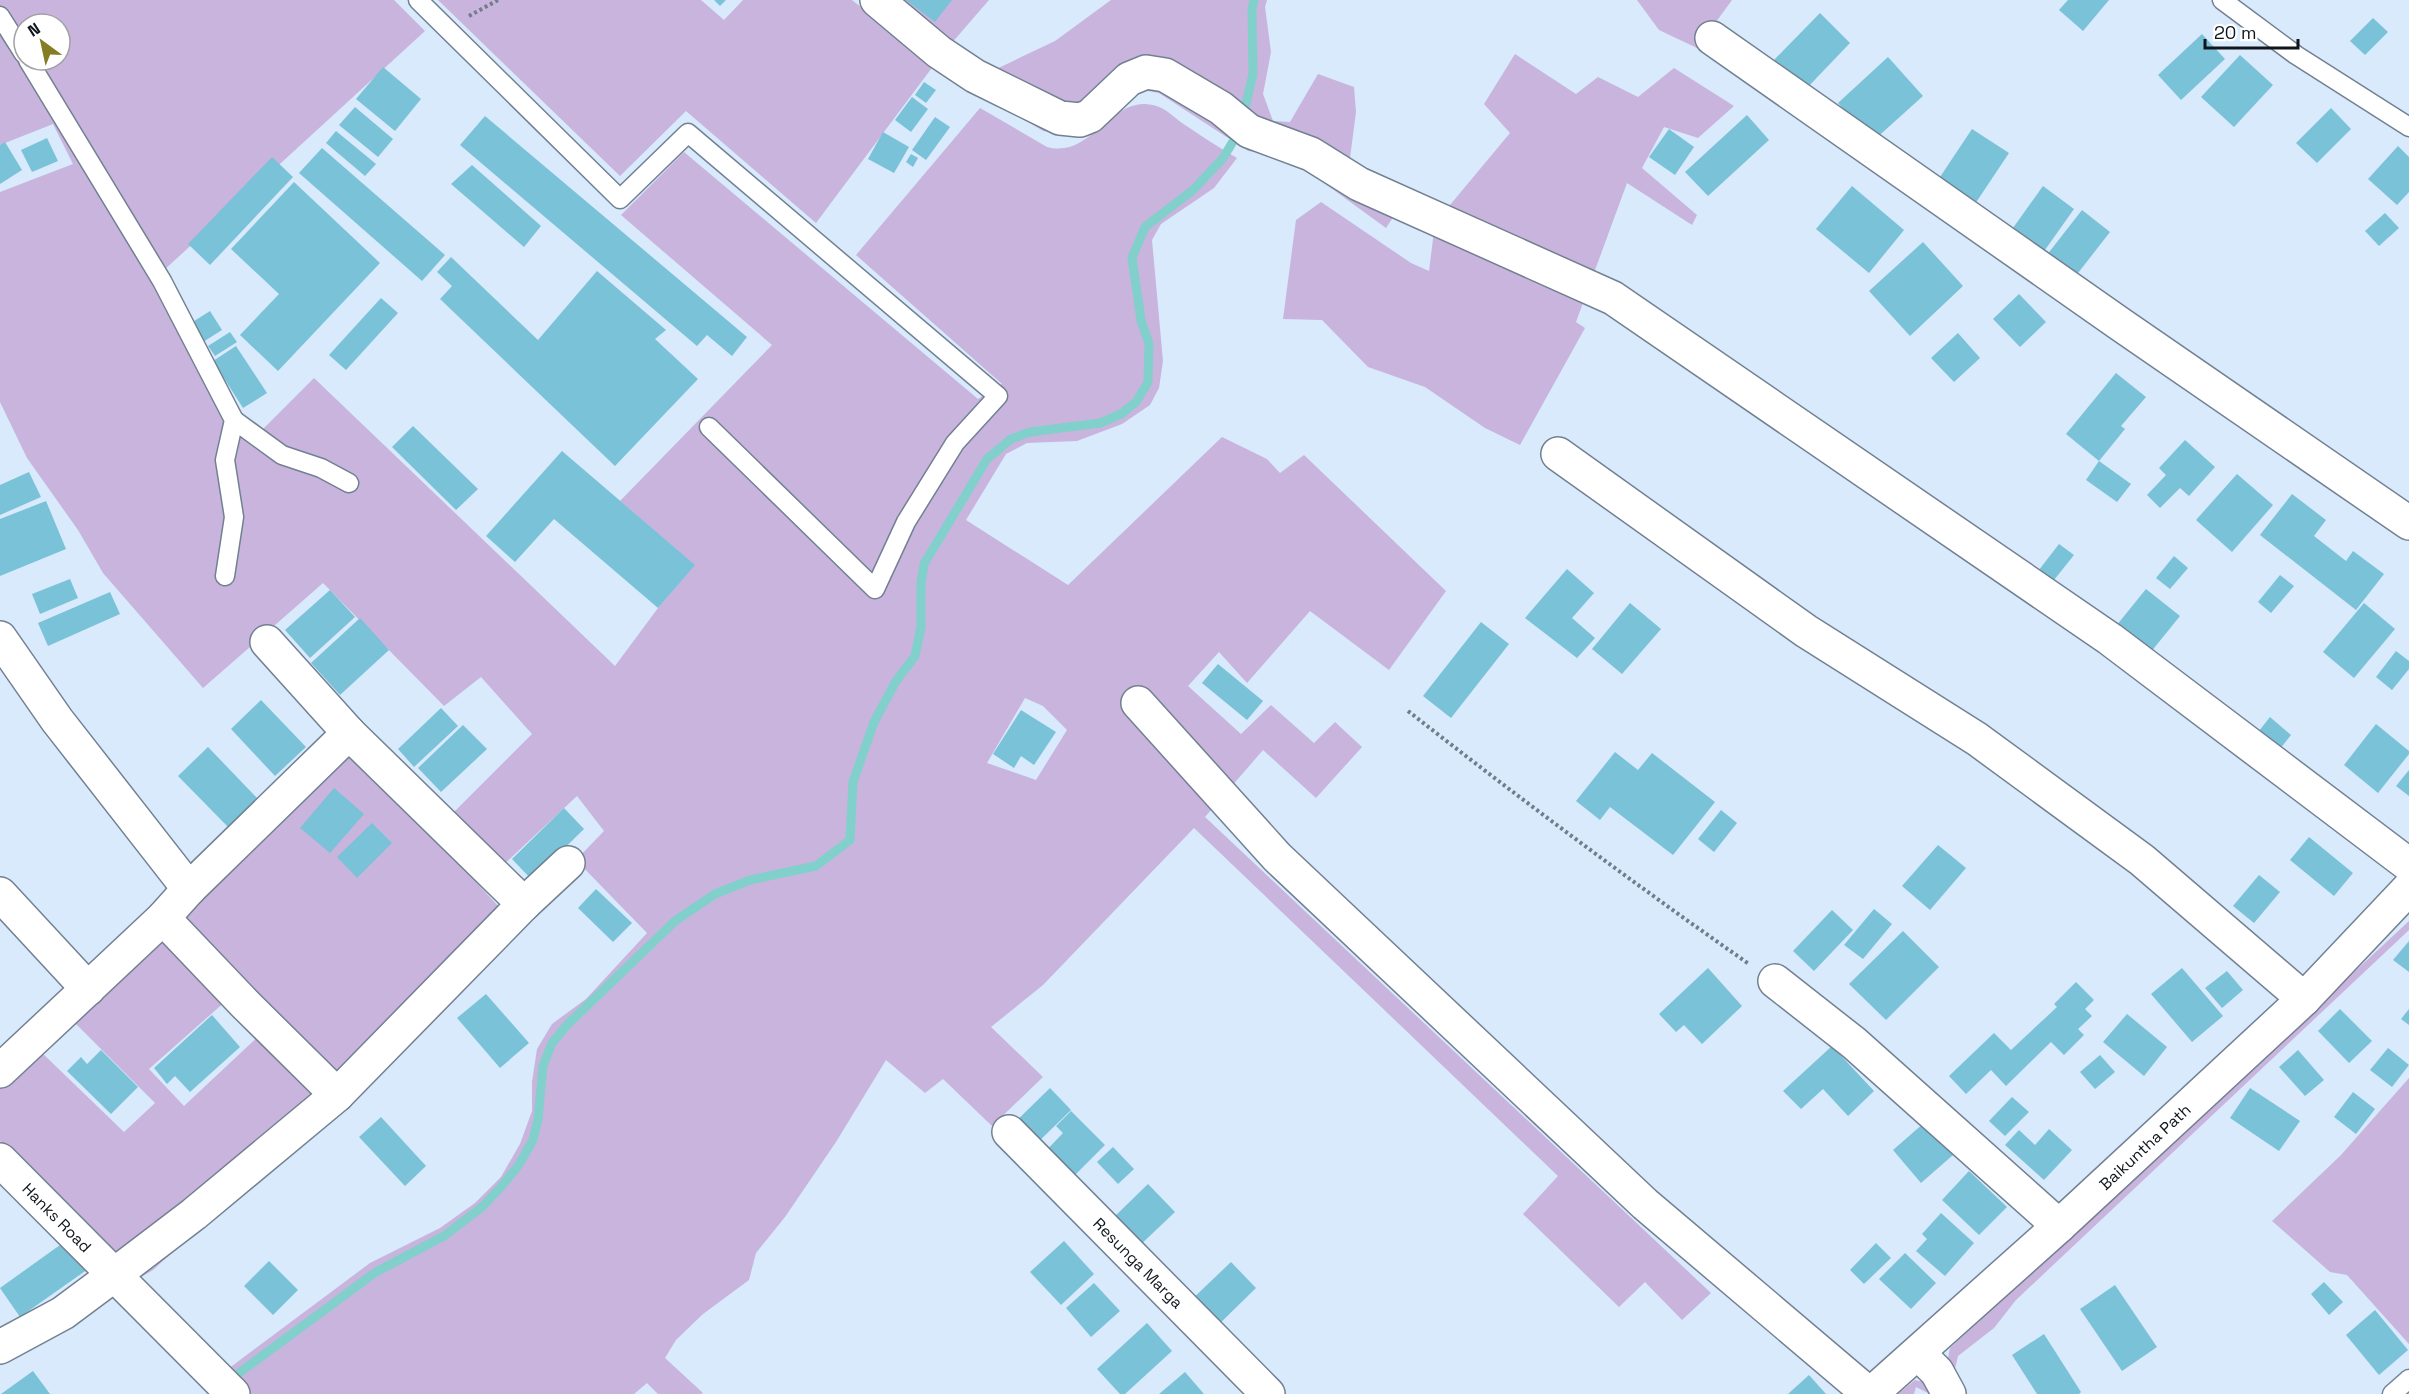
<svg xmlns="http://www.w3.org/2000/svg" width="2409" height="1394" font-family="'Space Grotesk',sans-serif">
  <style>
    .green { fill: #c8b4dd; fill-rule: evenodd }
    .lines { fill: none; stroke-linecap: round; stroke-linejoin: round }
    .stream { stroke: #81d0cb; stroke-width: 9 }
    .building { fill: #7ac2d8 }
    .service-casing { stroke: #728192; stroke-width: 21 }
    .minor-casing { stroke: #728192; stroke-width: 36 }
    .path { stroke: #717d89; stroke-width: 4; stroke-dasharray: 3 3; stroke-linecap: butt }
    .service { stroke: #fff; stroke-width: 18 }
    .minor { stroke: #fff; stroke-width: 33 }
    .labels { text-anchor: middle; stroke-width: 4.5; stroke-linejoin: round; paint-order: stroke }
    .street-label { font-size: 16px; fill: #0f151b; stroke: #fff }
  </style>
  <rect width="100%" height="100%" fill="#d8eafc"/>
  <g class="green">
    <path d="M0 0H394L425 31 151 282 227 428 251 441 314 378 615 666 658 608 694 565 620 501 772 345 621 215 684 152 978 399 1002 384 856 255 980 108 1047 147C1094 160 1112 89 1159 107 1167 110 1175 118 1182 123 1200 135 1218 147 1237 158L1214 188 1161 224 1152 240 1163 361 1159 388 1150 405 1122 424 1077 441 1027 443 1006 454 966 520 1068 585 1222 437 1267 459 1280 473 1304 455 1446 591 1389 670 1310 611 1247 683 1219 652 1188 686 1241 734 1271 705 1314 743 1335 722 1362 747 1316 798 1263 750 1205 817 1711 1293 1682 1320 1645 1282 1619 1307 1523 1214 1558 1176 1194 828 1043 985 991 1027 1043 1077 992 1126 943 1079 925 1093 886 1060 836 1142 785 1217 756 1253 749 1280 703 1314 676 1340 665 1358 703 1393 701 1394H658L647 1383 634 1394H251L228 1369 370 1263 440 1228 475 1203 501 1177 520 1144 532 1111V1082L537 1049 552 1024 586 999 647 933 576 860 604 831 577 796 499 869 451 815 532 734 481 677 444 706 323 583 203 688 103 573 78 530 27 458 0 402V192L73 164 53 124 0 145ZM24 24H60V60H24ZM1025 698 1043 706 1067 730 1036 780 987 763Z"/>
    <path d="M438 0H701L724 20 743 0H852L934 65 816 223 686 111 620 176Z"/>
    <path d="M894 0H989L950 45Z"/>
    <path d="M1111 0H1267L1265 7 1271 52 1263 94 1273 121 1290 122 1318 74 1354 87 1356 112 1350 158 1407 196 1386 228 1287 156 1248 151 1159 93 1142 90 1067 135 1043 131 967 83 1055 41Z"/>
    <path d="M1637 0H1732L1697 48 1659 30Z"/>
    <path d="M1515 54 1576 94 1598 77 1638 97 1674 68 1734 106 1698 138 1664 127 1642 168 1697 215 1692 225 1627 183 1576 322 1585 328 1520 445 1485 428 1425 387 1368 367 1322 320 1283 319 1296 220 1321 202 1411 263 1429 271 1435 223 1510 133 1484 104Z"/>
    <path d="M348 745 501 909 344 1084 190 935 182 913Z"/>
    <path d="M2409 921V930L2016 1300 1994 1328 1958 1356 1954 1373 1965 1394H1957L1947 1363 1950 1348Z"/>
    <path d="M163 932 227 1000 149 1069 184 1106 263 1032 313 1086 316 1121 153 1270 136 1280 0 1141V1087L40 1051 124 1132 155 1103 71 1019Z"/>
    <path d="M2409 1078V1344L2347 1275 2330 1272 2272 1221 2341 1155Z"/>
    <path d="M1915 1380 1927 1383 1937 1394H1930L1916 1387 1914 1394H1898Z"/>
  </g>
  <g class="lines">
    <g class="stream">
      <path d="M1243 116 1253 74 1252 9 1254 0"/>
      <path d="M228 1381 376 1272 444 1236 482 1207 500 1188 518 1166 533 1140 538 1119 543 1066 552 1043 567 1025 675 921 715 894 750 880 816 866 850 840 853 782 874 722 896 681 915 656 921 627V584L924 564 987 459 1011 439 1030 432 1100 423 1121 414 1136 402 1148 382 1149 344 1141 320 1132 258 1145 227 1193 190 1223 158 1240 130"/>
    </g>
  </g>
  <g class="building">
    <path d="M714 0H726L720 6Z"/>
    <path d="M906 0H952L935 22Z"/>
    <path d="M2068 0H2109L2083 31 2059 10Z"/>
    <path d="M1820 13 1850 43 1805 90 1774 60Z"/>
    <path d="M2373 18 2388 32 2365 55 2350 41Z"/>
    <path d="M2202 34 2225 59 2181 100 2158 75Z"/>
    <path d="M2240 55 2273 85 2234 127 2201 97Z"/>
    <path d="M1888 57 1923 96 1873 141 1838 103Z"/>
    <path d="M383 67 421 99 395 131 356 99Z"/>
    <path d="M924 82 936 90 926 103 915 95Z"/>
    <path d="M912 97 928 109 911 132 895 120Z"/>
    <path d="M355 107 393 139 378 157 339 125Z"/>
    <path d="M2331 108 2351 129 2317 163 2296 143Z"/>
    <path d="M1747 115 1769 140 1708 196 1685 172Z"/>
    <path d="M485 116 747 337 732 356 707 335 697 346 460 145Z"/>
    <path d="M935 117 950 127 926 160 912 150Z"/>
    <path d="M1669 129 1694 147 1675 175 1649 157Z"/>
    <path d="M1972 129 2009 153 1971 210 1934 186Z"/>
    <path d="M336 131 376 164 365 176 326 143Z"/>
    <path d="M883 132 909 147 894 173 868 159Z"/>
    <path d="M47 138 58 161 32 172 21 150Z"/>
    <path d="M5 142 22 170 0 184V145Z"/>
    <path d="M2398 146 2409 157V192L2397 205 2368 179Z"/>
    <path d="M322 148 445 255 422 281 299 173Z"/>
    <path d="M911 154 918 158 913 167 906 162Z"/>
    <path d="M272 157 293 177 210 265 188 244Z"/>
    <path d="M472 165 541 226 524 247 451 184Z"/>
    <path d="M294 182 380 263 278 371 240 335 279 294 231 249Z"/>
    <path d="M1852 186 1904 230 1869 273 1816 229Z"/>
    <path d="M2043 186 2074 209 2040 257 2008 235Z"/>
    <path d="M2082 210 2110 232 2071 282 2043 260Z"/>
    <path d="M2385 213 2399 228 2379 246 2365 231Z"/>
    <path d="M1923 242 1963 286 1910 336 1869 291Z"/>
    <path d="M451 257 538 340 597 271 666 330 655 339 698 379 615 466 440 299 452 286 437 272Z"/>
    <path d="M2019 294 2046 322 2020 347 1993 319Z"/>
    <path d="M381 298 398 313 346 370 329 355Z"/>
    <path d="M210 311 222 330 203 342 191 323Z"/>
    <path d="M230 332 237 342 215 356 208 346Z"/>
    <path d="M1958 333 1980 358 1954 382 1931 358Z"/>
    <path d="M236 346 267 393 243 408 213 361Z"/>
    <path d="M2116 373 2146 397 2121 426 2125 429 2099 461 2066 434Z"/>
    <path d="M413 426 478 489 456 510 392 447Z"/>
    <path d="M2185 440 2215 467 2189 496 2180 488 2160 508 2147 495 2166 475 2159 468Z"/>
    <path d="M562 451 695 565 658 608 554 519 515 562 486 536Z"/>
    <path d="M2099 461 2131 484 2117 502 2086 480Z"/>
    <path d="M29 472 41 497 0 515V485Z"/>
    <path d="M2237 474 2273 505 2232 552 2196 520Z"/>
    <path d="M2292 494 2326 520 2314 536 2346 561 2353 551 2384 574 2356 610 2260 535Z"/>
    <path d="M46 501 66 549 0 576V519Z"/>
    <path d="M2059 544 2074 555 2046 590 2032 579Z"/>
    <path d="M2174 556 2188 568 2170 589 2156 578Z"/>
    <path d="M1567 569 1594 593 1572 618 1595 638 1577 658 1525 618Z"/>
    <path d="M2280 575 2294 586 2271 613 2258 602Z"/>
    <path d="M70 579 78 598 40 614 32 594Z"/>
    <path d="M2146 589 2180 616 2146 658 2112 631Z"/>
    <path d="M330 590 355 617 310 658 285 630Z"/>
    <path d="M110 592 120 614 48 646 38 623Z"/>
    <path d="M1630 603 1661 629 1622 674 1592 649Z"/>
    <path d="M2364 603 2395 629 2354 678 2323 652Z"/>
    <path d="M360 618 389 650 340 695 311 663Z"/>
    <path d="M1481 622 1509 644 1451 718 1423 696Z"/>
    <path d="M2396 651 2409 661V669L2392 690 2376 677Z"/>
    <path d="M1218 664 1263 701 1247 720 1202 683Z"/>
    <path d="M261 700 306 747 275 776 231 729Z"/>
    <path d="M441 708 458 726 414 767 398 749Z"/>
    <path d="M1021 710 1056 732 1034 765 1021 756 1014 768 993 754Z"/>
    <path d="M2270 717 2291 735 2272 759 2251 741Z"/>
    <path d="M2376 724 2409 751V754L2378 793 2344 765Z"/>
    <path d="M463 725 487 749 441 792 418 768Z"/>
    <path d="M208 747 258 799 229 828 178 776Z"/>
    <path d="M1615 752 1638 770 1652 753 1715 802 1673 855 1610 807 1600 820 1576 801Z"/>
    <path d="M2409 770V796L2396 786Z"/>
    <path d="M334 788 364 814 330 853 300 828Z"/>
    <path d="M564 808 584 829 532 880 512 859Z"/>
    <path d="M1721 810 1737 823 1714 852 1698 839Z"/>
    <path d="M372 823 392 843 357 878 337 857Z"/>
    <path d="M2309 837 2353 873 2334 896 2290 860Z"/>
    <path d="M1938 845 1966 868 1930 910 1902 886Z"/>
    <path d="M2259 875 2280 892 2254 923 2233 906Z"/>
    <path d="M596 889 632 923 613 942 578 908Z"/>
    <path d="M1874 909 1892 924 1863 959 1844 945Z"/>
    <path d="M1832 910 1853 930 1814 971 1793 951Z"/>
    <path d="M1903 931 1939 967 1886 1020 1849 984Z"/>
    <path d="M2409 941V972L2393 960Z"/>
    <path d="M1708 968 1742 1006 1702 1044 1684 1025 1676 1032 1659 1014Z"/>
    <path d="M2182 968 2223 1016 2192 1042 2151 994Z"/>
    <path d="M2227 971 2243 990 2222 1008 2205 988Z"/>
    <path d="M2076 982 2094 1000 2085 1009 2092 1016 2078 1029 2084 1035 2064 1055 2051 1042 2006 1086 1991 1070 1966 1094 1949 1076 1994 1033 2011 1050 2057 1007 2054 1004Z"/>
    <path d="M486 994 529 1043 500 1068 457 1018Z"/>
    <path d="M2340 1009 2372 1041 2349 1063 2318 1031Z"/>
    <path d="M2409 1009V1025L2401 1019Z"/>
    <path d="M2127 1014 2167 1047 2144 1076 2103 1042Z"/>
    <path d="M212 1015 240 1047 190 1092 175 1076 167 1084 154 1068Z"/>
    <path d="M1832 1046 1874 1091 1848 1116 1823 1089 1801 1109 1783 1091Z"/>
    <path d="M2388 1048 2409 1065 2392 1087 2370 1070Z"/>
    <path d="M101 1050 138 1087 111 1114 67 1071 81 1057 87 1064Z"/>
    <path d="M2298 1050 2324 1080 2305 1096 2279 1067Z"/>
    <path d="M2100 1055 2115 1072 2095 1089 2080 1072Z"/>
    <path d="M1050 1088 1071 1110 1031 1149 1009 1128Z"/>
    <path d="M2250 1088 2300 1121 2279 1151 2230 1118Z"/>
    <path d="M2353 1092 2375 1109 2356 1134 2334 1117Z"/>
    <path d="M2012 1097 2029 1112 2005 1136 1989 1121Z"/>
    <path d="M1071 1111 1105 1145 1067 1183 1040 1157 1063 1133 1056 1126Z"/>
    <path d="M381 1117 426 1166 405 1186 359 1137Z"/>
    <path d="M1924 1123 1953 1155 1921 1183 1893 1150Z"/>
    <path d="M2049 1129 2072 1150 2044 1180 2005 1145 2019 1130 2035 1145Z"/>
    <path d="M1113 1147 1134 1169 1118 1184 1097 1162Z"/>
    <path d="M1969 1171 2007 1207 1979 1235 1942 1200Z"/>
    <path d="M1148 1184 1175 1212 1136 1249 1109 1222Z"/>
    <path d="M1941 1213 1974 1243 1945 1276 1916 1251 1927 1239 1922 1234Z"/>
    <path d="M67 1240 88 1269 20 1317 0 1288Z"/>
    <path d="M1064 1241 1094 1274 1061 1305 1030 1272Z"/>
    <path d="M1876 1243 1891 1258 1864 1284 1850 1270Z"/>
    <path d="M1905 1253 1936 1283 1911 1309 1879 1279Z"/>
    <path d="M269 1261 298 1290 273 1315 244 1286Z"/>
    <path d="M1231 1262 1256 1288 1212 1331 1186 1305Z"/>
    <path d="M2324 1282 2343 1302 2329 1315 2311 1294Z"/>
    <path d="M1094 1283 1120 1311 1091 1337 1066 1308Z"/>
    <path d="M2115 1285 2157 1347 2122 1371 2080 1309Z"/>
    <path d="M2375 1310 2408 1350 2379 1375 2346 1335Z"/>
    <path d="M1147 1323 1172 1351 1125 1394H1120L1097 1369Z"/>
    <path d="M2044 1334 2081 1392 2079 1394H2037L2012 1355Z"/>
    <path d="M33 1371 50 1394H1Z"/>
    <path d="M1185 1372 1204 1394H1159Z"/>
    <path d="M1809 1375 1826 1394H1788Z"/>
  </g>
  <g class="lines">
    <g class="service-casing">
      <g id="service">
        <path d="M418 0 620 199 688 133 998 396 955 443 906 522 875 589 709 427"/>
        <path d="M2222 0 2296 55 2409 127"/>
        <path d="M0 16 24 54"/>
        <path d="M28 60 162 281 234 420 225 460 234 517 225 576"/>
        <path d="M234 420 282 455 321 468 349 483"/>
        <path d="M2392 1394 2409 1379"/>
      </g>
    </g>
    <g class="minor-casing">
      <g id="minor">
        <path d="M877 0 939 52 975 76 1060 118 1080 120 1090 116 1129 79 1146 72 1165 75 1221 108 1249 131 1311 154 1359 184 1613 298 2110 639 2409 865"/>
        <path d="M1712 38 2120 324 2409 523"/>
        <path d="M1558 454 1806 631 1977 739 2142 860 2304 999"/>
        <path d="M0 638 57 720 189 889"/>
        <path d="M267 642 349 733"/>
        <path d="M1138 703 1277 857 1645 1204 1869 1394"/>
        <path d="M0 894 88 989"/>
        <path d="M163 918 246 1005 337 1095"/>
        <path d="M1775 981 1854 1043 2059 1226"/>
        <path d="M0 1071 163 918 189 889 349 733 524 904"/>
        <path id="s1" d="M1009 1132 1268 1394"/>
        <path id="s2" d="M0 1160 233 1394"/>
        <path d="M0 1347 63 1313 114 1275 194 1214 337 1095 524 904 568 863"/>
        <path d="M1918 1353 1937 1372 1949 1394"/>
        <path id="s3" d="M1871 1394 2059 1226 2304 999 2409 888"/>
      </g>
    </g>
    <g class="path">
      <path d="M469 16 498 0"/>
      <path d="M1408 711C1519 798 1633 883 1749 964"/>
    </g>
    <use href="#service" class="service"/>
    <use href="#minor" class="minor"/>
  </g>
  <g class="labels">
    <g class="street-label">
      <text dy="6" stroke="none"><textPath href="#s3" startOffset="369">Baikuntha Path</textPath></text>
      <text dy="6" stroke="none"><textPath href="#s2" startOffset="81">Hanks Road</textPath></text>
      <text dy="6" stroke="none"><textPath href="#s1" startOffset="184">Resunga Marga</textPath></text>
    </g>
  </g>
  <g transform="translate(42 42) rotate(327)"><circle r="28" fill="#ffffff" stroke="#9fa1a4" stroke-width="1.5"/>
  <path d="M0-4.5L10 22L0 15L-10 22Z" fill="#857d23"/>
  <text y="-9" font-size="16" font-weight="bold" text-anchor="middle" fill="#0f151b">N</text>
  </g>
  <path d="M2205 39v9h93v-9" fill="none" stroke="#0f151b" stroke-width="3"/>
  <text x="2214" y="39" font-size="18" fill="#0f151b" stroke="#ffffff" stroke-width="4.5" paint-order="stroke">20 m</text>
</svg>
